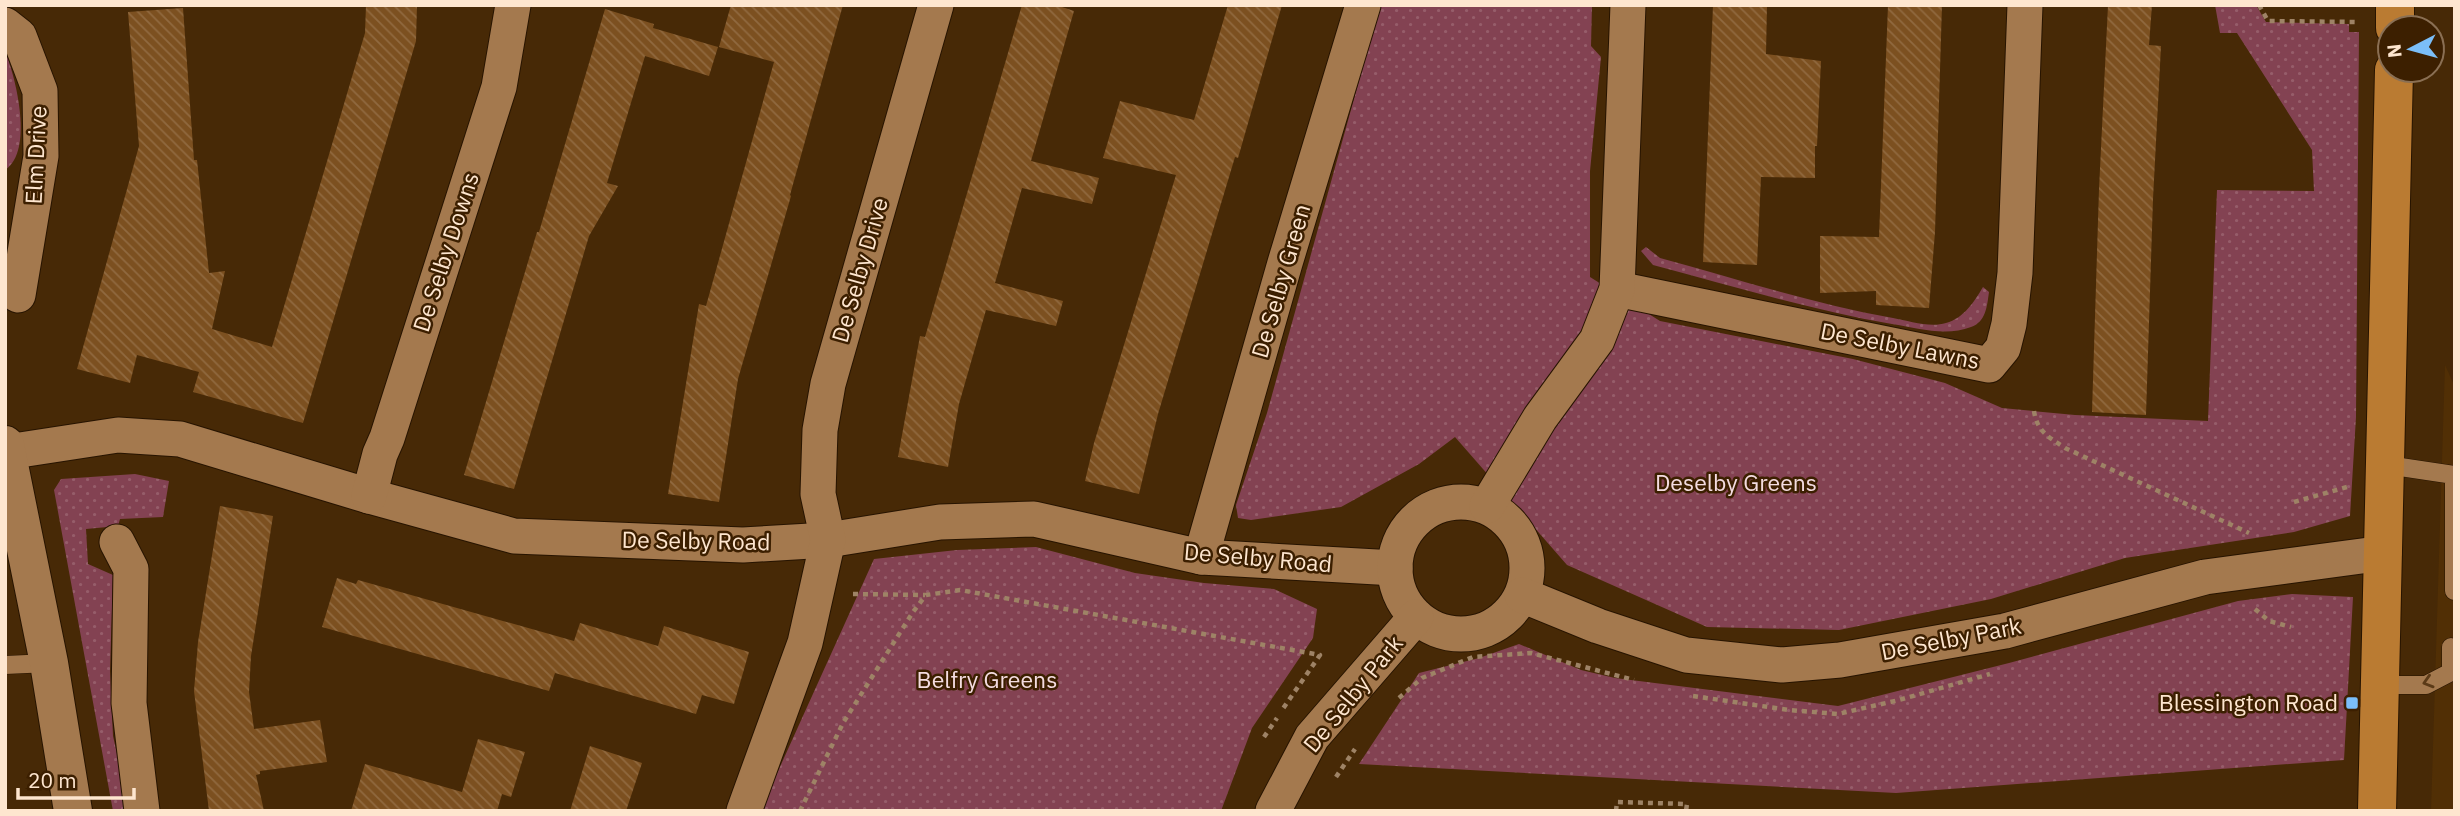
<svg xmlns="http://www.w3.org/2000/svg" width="2460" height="816" font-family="'IBM Plex Sans',sans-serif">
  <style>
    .built { fill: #512f05 }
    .grass { fill: url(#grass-dots) }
    .building { fill: url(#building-back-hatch) }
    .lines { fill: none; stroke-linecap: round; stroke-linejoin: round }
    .service-casing { stroke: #271400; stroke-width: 19 }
    .minor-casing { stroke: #271400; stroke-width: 37 }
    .tertiary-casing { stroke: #271400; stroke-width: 40 }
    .primary-casing { stroke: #271400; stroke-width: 40 }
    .path { stroke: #9e8366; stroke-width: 4.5; stroke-dasharray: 5 5; stroke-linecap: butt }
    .service { stroke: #a4794e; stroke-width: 18 }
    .minor { stroke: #a4794e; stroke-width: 35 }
    .tertiary { stroke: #a4794e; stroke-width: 38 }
    .primary { stroke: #ba7b32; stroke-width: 38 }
    .oneway { stroke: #5b3a17 }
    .poi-dot { fill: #7bbef8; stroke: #3c1f00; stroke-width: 2.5 }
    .labels { text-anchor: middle; stroke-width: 5; stroke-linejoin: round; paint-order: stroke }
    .street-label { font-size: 23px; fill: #fee6cf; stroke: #3c1f00 }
    .park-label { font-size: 23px; fill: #f4dce0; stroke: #3c1f00 }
    .poi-label { font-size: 23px; fill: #fee6cf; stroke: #3c1f00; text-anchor: end }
  </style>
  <defs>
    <pattern id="grass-dots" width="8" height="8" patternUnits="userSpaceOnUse" patternTransform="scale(1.75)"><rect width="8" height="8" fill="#834252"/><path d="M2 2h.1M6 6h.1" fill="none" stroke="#965d6a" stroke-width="1.8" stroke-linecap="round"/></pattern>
    <pattern id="building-back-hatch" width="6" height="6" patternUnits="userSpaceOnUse" patternTransform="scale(1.75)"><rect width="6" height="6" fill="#7c5020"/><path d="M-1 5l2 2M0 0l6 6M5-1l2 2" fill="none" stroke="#90693f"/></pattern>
  </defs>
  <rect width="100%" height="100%" fill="#472906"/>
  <path class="built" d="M2445 365 2455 387V811H2431Z"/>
  <g class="grass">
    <path d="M1380 5H1592L1591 46 1601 57 1590 171V277L1660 321 1853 359 1945 383 2002 408 2075 415 2208 421 2217 190 2314 191 2312 150 2237 33H2220L2215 5H2256L2266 22 2349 24V32H2359L2356 417 2350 516 2294 532 2125 558 1991 599 1839 630 1707 627 1567 565 1455 437 1419 464 1341 507 1251 520 1238 518 1236 505 1267 413Z"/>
    <path d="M5 51C16 78 34 151 5 170Z"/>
    <path d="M1646 247 1660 258C1737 279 1814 304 1893 318 1909 321 1930 328 1946 323 1964 318 1974 302 1983 287L1989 292C1987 306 1986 322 1971 327 1946 337 1917 328 1892 324 1811 310 1732 286 1653 265L1641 251Z"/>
    <path d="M135 474 169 481 163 517 120 519 118 526 86 529 88 564 113 575 110 671 113 736 130 811H113L54 490 61 479Z"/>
    <path d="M1036 547 1135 573 1204 583 1274 589 1317 609 1313 638 1252 728 1221 811H760L874 559 957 550Z"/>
    <path d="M2292 594 2353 597 2344 760 1896 793 1359 764 1419 673 1479 658 1519 644 1581 670 1615 678 1838 706 2009 663 2238 601Z"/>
  </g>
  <g class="building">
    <path d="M366 5H417L416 41 303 423 193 392 199 372 137 355 130 383 77 369 139 146 128 12 183 8 194 160H197L209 273 225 271 212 329 272 347 365 33Z"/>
    <path d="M731 5H843L790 195 791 196 738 379 719 502 668 494 699 304 706 306 774 62 719 47Z"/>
    <path d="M1022 5H1056L1074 11 1031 161 1099 178 1092 204 1022 188 995 283 1063 301 1056 326 986 310 959 404 948 467 898 457 920 336 925 337Z"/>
    <path d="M1228 5H1282L1238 158 1235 157 1158 414 1139 494 1085 481 1094 443 1176 175 1103 158 1120 101 1194 120Z"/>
    <path d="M1713 5H1767L1766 54 1821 61 1817 146H1815V178L1761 177 1757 265 1703 262Z"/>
    <path d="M1888 5H1942L1935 232 1929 308 1876 305V291L1820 293V236L1879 237Z"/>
    <path d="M2108 5H2152L2149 45 2161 46 2153 199 2146 415 2092 412 2099 189Z"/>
    <path d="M605 9 654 24 653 28 718 47 709 76 645 56 607 183 618 186 589 236 514 489 464 475 537 232H539Z"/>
    <path d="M220 506 273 516 251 656 249 692 254 729 320 720 327 762 260 771V774L256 775 264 811H209L194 691 198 642Z"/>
    <path d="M337 578 356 584 358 580 574 641 580 623 658 646 664 626 749 652 734 704 702 695 696 714 555 673 549 691 322 627Z"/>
    <path d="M478 739 525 752 511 797 502 794 497 811H351L365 764 462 792Z"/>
    <path d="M590 746 642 763 626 811H570Z"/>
  </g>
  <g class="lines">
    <g class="service-casing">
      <g id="service">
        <path d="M2387 465 2454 475V591"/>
        <path d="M5 665 49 663"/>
        <path d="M2379 685H2426L2451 672V647"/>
      </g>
    </g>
    <g class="minor-casing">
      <g id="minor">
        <path d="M5 25 19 36 40 91 41 156 18 295"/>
        <path d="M1617 289 1989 365 2003 348 2009 324 2015 273 2025 5"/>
        <path d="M7 452 118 435 180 439 369 496 514 536 743 545 828 540 940 522 1034 519 1201 557 1395 568"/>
        <path d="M369 496 380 454 387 438 499 87 513 5"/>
        <circle cx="1461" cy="568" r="66"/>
        <path d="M1487 506 1540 418 1597 340 1617 289 1628 5"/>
        <path d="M117 542 131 569 129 703 142 811"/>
        <path d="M1201 557 1285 263 1363 5"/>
        <path d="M1522 595 1598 626 1686 655 1782 665 1840 660 2005 631 2205 577 2384 553"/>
        <path d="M744 811 805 643 828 540 818 494 820 430 828 384 936 5"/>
        <path d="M1273 811 1312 737 1416 617"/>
      </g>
    </g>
    <g class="tertiary-casing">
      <path id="tertiary" d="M5 445 49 663 73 811"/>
    </g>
    <g class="primary-casing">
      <g id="primary">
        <path d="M2395 28V5"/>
        <path d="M2377 811 2394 70"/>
      </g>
    </g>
    <g class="path">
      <path d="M2259 5 2268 21 2358 22"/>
      <path d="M2034 411C2037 432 2049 437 2065 448L2249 533"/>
      <path d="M2294 502 2347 487"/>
      <path d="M853 594 925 595"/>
      <path d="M2255 609 2269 621 2291 627"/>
      <path d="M1693 696 1789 710 1838 714 1899 700 1990 674"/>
      <path d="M1399 698 1422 678 1473 657 1531 653 1634 680"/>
      <path d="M1264 737 1277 718"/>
      <path d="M1336 777 1355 749"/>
      <path d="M800 811 843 723 913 612 926 595 960 590 1320 655 1282 710"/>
      <path d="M1616 811 1617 802 1687 804 1686 811"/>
    </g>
    <use href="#service" class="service"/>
    <use href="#minor" class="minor"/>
    <use href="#tertiary" class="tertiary"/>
    <use href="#primary" class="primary"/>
  </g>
  <defs><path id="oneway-chevron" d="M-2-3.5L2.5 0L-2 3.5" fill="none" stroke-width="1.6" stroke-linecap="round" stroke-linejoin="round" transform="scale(1.75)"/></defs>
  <use class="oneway" href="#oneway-chevron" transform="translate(2428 682) rotate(163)"/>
  <rect class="poi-dot" x="2345" y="696" width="14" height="14" rx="3.5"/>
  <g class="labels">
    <g class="street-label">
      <text transform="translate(36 155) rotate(-87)" y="8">Elm Drive</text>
      <text transform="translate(446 252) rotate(-72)" y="8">De Selby Downs</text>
      <text transform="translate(860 270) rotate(-74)" y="8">De Selby Drive</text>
      <text transform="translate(1281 281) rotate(-74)" y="8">De Selby Green</text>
      <text transform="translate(1900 346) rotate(11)" y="8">De Selby Lawns</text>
      <text transform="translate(696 541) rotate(1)" y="8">De Selby Road</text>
      <text transform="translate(1258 558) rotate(5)" y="8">De Selby Road</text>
      <text transform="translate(1951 639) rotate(-11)" y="8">De Selby Park</text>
      <text transform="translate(1353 694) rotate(-51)" y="8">De Selby Park</text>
    </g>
    <g class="park-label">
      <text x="1736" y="491">Deselby Greens</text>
      <text x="987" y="688">Belfry Greens</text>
    </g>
    <g class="poi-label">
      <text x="2338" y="711">Blessington Road</text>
    </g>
  </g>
  <rect width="2460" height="816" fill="none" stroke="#fee6cf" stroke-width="14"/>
  <g transform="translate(2411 49) rotate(264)"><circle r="33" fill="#3c1f00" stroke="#8a6f53" stroke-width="2"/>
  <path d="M0-5L12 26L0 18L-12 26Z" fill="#7bbef8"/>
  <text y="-10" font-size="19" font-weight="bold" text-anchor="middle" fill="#fee6cf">N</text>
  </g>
  <path d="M18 788v10h116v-10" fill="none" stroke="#fee6cf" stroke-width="3.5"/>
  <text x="28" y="788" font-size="21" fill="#fee6cf" stroke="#3c1f00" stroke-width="5" paint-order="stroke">20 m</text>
</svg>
